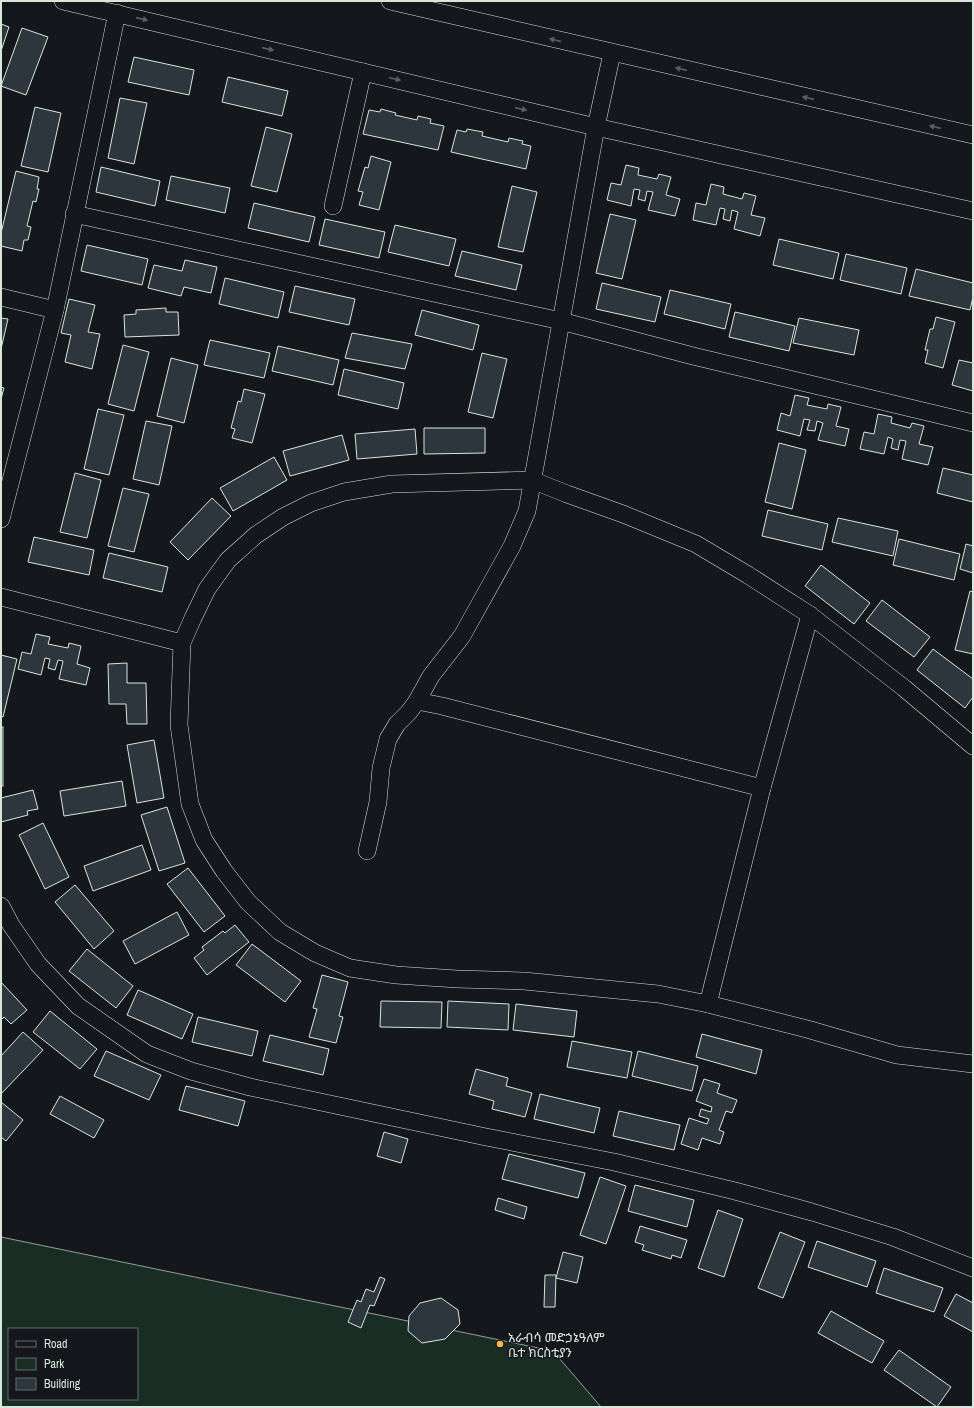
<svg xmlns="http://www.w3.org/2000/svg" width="974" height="1408" font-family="'Archivo Narrow','Noto Sans Ethiopic',sans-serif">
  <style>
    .green { fill: #1a2d24; stroke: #939e99; fill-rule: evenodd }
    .building { fill: #2c363c; stroke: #d8e6dc }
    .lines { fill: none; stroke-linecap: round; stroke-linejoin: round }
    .minor-casing { stroke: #d8e6dc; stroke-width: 18 }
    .minor { stroke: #14181c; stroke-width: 17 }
    .oneway { fill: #59605f }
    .poi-dot { fill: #ffb74d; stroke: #14181c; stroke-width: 1.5 }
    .labels { text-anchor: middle; stroke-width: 3; stroke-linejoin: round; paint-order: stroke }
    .poi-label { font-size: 13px; fill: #d8e6dc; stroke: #14181c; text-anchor: start }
  </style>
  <rect width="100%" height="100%" fill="#14181c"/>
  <path class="green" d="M1 1237 553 1351 601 1407H1ZM9 1329H137V1399H9Z"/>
  <g class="building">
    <path d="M1 24 9 27 1 51Z"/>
    <path d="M22 28 48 37 26 95 1 86Z"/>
    <path d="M134 57 194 70 189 95 128 82Z"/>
    <path d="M228 77 288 91 282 116 222 102Z"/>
    <path d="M120 98 147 103 134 164 108 158Z"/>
    <path d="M35 107 61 113 48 172 21 166Z"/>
    <path d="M381 109 396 113 395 115 417 120 418 116 431 119 430 123 444 126 438 150 363 134 369 110 380 112Z"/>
    <path d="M266 127 292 134 277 192 251 186Z"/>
    <path d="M467 129 483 132 482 136 508 142 509 138 523 141 522 144 531 146 526 169 451 152 457 130 466 132Z"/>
    <path d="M371 156 391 162 379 210 359 205 363 192 358 191 365 167 368 168Z"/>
    <path d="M626 165 639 168 638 175 657 179 659 174 671 177 666 195 680 199 675 216 648 210 653 192 647 191 645 201 638 199 640 190 634 189 631 206 607 200 611 183 621 185Z"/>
    <path d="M101 167 160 181 155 206 96 192Z"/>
    <path d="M16 171 39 177 37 189H39L36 202 33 201 27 226 31 227 28 240H24L22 251 1 246V233Z"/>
    <path d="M171 176 230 188 225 213 166 200Z"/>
    <path d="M711 184 724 187 723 194 742 199 744 193 756 196 751 215 765 218 760 236 734 229 738 212 732 210 730 221 723 219 725 209 720 208 716 225 693 220 696 203 706 205Z"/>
    <path d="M512 186 537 192 523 252 498 247Z"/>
    <path d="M254 203 315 217 309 242 248 228Z"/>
    <path d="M610 214 636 220 622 279 596 273Z"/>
    <path d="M325 219 385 232 379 258 319 245Z"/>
    <path d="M395 225 456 239 449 266 388 252Z"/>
    <path d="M779 239 839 253 833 279 773 265Z"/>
    <path d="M87 245 148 259 142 285 81 271Z"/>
    <path d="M462 251 522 265 516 290 455 276Z"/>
    <path d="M846 254 907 268 901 294 840 280Z"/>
    <path d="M185 260 217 267 211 293 184 287 181 296 148 288 154 265 182 271Z"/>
    <path d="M916 269 973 283V297L970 310 909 296Z"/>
    <path d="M225 278 284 292 278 318 219 304Z"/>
    <path d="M602 283 661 297 655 322 596 309Z"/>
    <path d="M295 286 355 299 349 325 289 312Z"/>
    <path d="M670 290 731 304 725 329 664 314Z"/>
    <path d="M69 299 95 305 88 332 100 334 92 369 65 362 71 335 61 333Z"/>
    <path d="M166 308V312H178L179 335 125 337 124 315 136 314V310Z"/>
    <path d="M422 310 479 325 473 350 415 335Z"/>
    <path d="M735 312 795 326 789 351 729 337Z"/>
    <path d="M936 317 955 322 943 368 925 363 928 350H925L930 329H933Z"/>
    <path d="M1 318 8 319 1 349Z"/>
    <path d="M799 318 859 330 854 355 793 343Z"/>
    <path d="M352 333 412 344 405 369 345 358Z"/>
    <path d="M210 340 270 353 264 378 204 365Z"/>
    <path d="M123 345 149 352 134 411 108 404Z"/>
    <path d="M278 346 339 360 333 385 272 371Z"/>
    <path d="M482 353 507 359 493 418 468 412Z"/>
    <path d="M171 358 198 365 184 423 157 416Z"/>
    <path d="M959 360 973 363V391L952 385Z"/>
    <path d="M344 369 404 383 398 409 338 395Z"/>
    <path d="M1 387 4 388 1 399Z"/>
    <path d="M244 389 265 394 252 443 232 438 235 429 231 428 238 401 241 402Z"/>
    <path d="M795 395 809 398 807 405 827 409 828 404 841 407 836 426 849 429 845 446 818 440 823 423 817 421 815 431 807 430 810 420 804 419 800 436 777 430 781 413 790 416Z"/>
    <path d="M98 409 124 415 109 475 84 469Z"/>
    <path d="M878 414 892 417 891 423 910 428 912 423 924 426 919 444 933 447 928 465 902 459 906 441 900 440 898 450 891 448 893 439 888 437 884 454 860 449 864 432 874 434Z"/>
    <path d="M146 421 172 426 159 485 133 479Z"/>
    <path d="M424 428H485V453L424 454Z"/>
    <path d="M415 429 417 454 357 459 355 434Z"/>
    <path d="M342 435 349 460 290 476 283 451Z"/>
    <path d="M779 443 806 450 792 509 765 502Z"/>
    <path d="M274 457 287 480 233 511 220 488Z"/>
    <path d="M943 468 973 475V502L937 493Z"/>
    <path d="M75 473 101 480 87 538 60 532Z"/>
    <path d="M123 488 149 494 134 552 108 546Z"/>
    <path d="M212 498 231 516 188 560 170 542Z"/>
    <path d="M768 510 828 524 822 550 762 536Z"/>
    <path d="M838 518 898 531 893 556 832 542Z"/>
    <path d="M34 537 94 550 89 575 28 562Z"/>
    <path d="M899 539 960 554 954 580 893 565Z"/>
    <path d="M966 544 973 546V573L960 569Z"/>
    <path d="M109 553 168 567 162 592 103 578Z"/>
    <path d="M821 565 870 603 854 624 805 586Z"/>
    <path d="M970 591 973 592V654L955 650Z"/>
    <path d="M882 600 930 637 914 657 866 621Z"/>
    <path d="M36 634 50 637 48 644 68 648 69 643 81 646 77 664 90 668 86 685 59 679 63 661 58 660 55 670 48 668 50 659 45 658 41 675 18 669 22 652 31 654Z"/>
    <path d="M933 649 973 679V697L965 708 917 670Z"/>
    <path d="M1 655 17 659 3 717 1 716Z"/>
    <path d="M127 663V683H146L147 724H127L126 704H109L108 664Z"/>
    <rect x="1" y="727" width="2" height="59"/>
    <path d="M154 740 164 798 137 803 127 745Z"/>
    <path d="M122 781 126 806 64 816 60 791Z"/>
    <path d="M33 790 38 809 27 811 28 815 1 822V798Z"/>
    <path d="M167 807 185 863 159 871 141 815Z"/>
    <path d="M43 823 69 877 45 889 19 835Z"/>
    <path d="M142 845 151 870 93 891 84 866Z"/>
    <path d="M188 868 225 916 204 932 167 884Z"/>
    <path d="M75 885 114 931 94 949 55 902Z"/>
    <path d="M177 912 189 935 135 964 123 941Z"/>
    <path d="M235 925 249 942 207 975 194 958 204 950 202 947 223 931 225 933Z"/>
    <path d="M252 944 301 981 285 1002 236 965Z"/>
    <path d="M87 949 133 986 116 1008 69 971Z"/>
    <path d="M322 975 348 982 339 1016 343 1017 336 1043 309 1037 317 1009 313 1008Z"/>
    <path d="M1 982 27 1010 11 1024 4 1017 1 1020Z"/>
    <path d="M138 990 193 1014 182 1039 127 1015Z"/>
    <path d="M381 1001 442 1002 441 1028 380 1027Z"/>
    <path d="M448 1001 509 1004 508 1030 447 1027Z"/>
    <path d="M516 1004 577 1011 574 1037 513 1030Z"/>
    <path d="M50 1011 97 1049 80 1069 33 1032Z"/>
    <path d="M198 1017 258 1031 252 1056 192 1042Z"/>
    <path d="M23 1032 43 1050 1 1094V1056Z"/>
    <path d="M702 1034 762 1050 756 1074 696 1057Z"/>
    <path d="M270 1035 329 1049 323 1075 263 1061Z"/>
    <path d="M572 1041 632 1052 627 1078 567 1067Z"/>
    <path d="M106 1051 161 1075 149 1100 94 1076Z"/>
    <path d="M638 1051 698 1066 692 1091 632 1076Z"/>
    <path d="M476 1069 508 1078 506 1086 532 1093 525 1117 492 1109 494 1101 469 1094Z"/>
    <path d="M704 1079 720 1084 717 1093 737 1100 732 1113 726 1111 719 1130 724 1132 720 1144 702 1138 698 1150 681 1144 689 1118 707 1124 709 1119 699 1116 701 1109 711 1112 712 1107 696 1101Z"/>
    <path d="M186 1086 245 1101 238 1126 179 1110Z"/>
    <path d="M540 1094 600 1108 594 1133 534 1119Z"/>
    <path d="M60 1096 104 1120 94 1138 50 1114Z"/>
    <path d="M1 1102 23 1120 6 1141 1 1137Z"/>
    <path d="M619 1111 680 1125 674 1150 613 1136Z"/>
    <path d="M384 1132 408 1139 401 1163 377 1156Z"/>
    <path d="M509 1154 585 1173 578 1198 502 1179Z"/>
    <path d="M600 1177 626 1186 606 1244 580 1235Z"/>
    <path d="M635 1185 694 1200 687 1227 628 1211Z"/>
    <path d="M498 1198 527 1207 524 1219 495 1210Z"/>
    <path d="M718 1210 743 1219 724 1277 698 1268Z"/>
    <path d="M640 1226 687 1240 681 1258 672 1255 671 1259 642 1250 644 1245 635 1242Z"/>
    <path d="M780 1232 805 1242 783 1298 758 1288Z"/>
    <path d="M817 1241 876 1261 867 1287 808 1267Z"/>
    <path d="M563 1252 583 1257 577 1283 556 1278Z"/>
    <path d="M884 1268 943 1288 934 1312 876 1293Z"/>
    <path d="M545 1275H556L555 1307H544Z"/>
    <path d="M380 1277 385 1279 374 1306 370 1305 361 1328 348 1322 357 1300 361 1302 366 1289 374 1292Z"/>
    <path d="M956 1294 973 1303V1332L944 1316Z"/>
    <path d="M441 1298 458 1310 460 1324 445 1339 422 1343 408 1331 409 1316 420 1303Z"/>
    <path d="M831 1311 884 1341 872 1363 818 1333Z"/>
    <path d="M899 1350 951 1387 937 1407 884 1370Z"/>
  </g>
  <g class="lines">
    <g class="minor-casing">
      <g id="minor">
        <path d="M63 1 596 127 973 211"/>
        <path d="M390 1 973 135"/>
        <path d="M333 206 363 72"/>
        <path d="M74 214 561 321 693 356 973 423"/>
        <path d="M1 297 55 310"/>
        <path d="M1 519 55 310 117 13"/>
        <path d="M1 597 182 643"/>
        <path d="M417 701 442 706 762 788"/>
        <path d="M973 746 904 688 810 615 748 575 696 544 623 514 567 494 532 480 392 484 344 492 311 503 283 517 256 535 228 560 207 589 193 618 182 643 179 725 190 804 204 840 224 871 248 902 280 932 315 953 350 968 396 975 457 979 524 981 658 994 708 1004 807 1029 897 1055 973 1064"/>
        <path d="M367 851 378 802 381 768 388 739 397 724 409 712 417 701 431 676 462 636 512 546 527 511 596 127 612 53"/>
        <path d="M1 906 11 925 38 964 78 1006 147 1054 191 1071 250 1087 486 1137 614 1162 735 1191 812 1212 893 1237 973 1268"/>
        <path d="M708 1004 762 788 810 615"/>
      </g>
    </g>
    <use href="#minor" class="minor"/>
  </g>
  <defs><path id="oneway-solid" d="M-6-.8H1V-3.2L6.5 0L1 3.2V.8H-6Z"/></defs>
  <g class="oneway">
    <use href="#oneway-solid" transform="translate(142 19) rotate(13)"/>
    <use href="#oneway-solid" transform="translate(555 40) rotate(-167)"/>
    <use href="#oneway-solid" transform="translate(268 49) rotate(13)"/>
    <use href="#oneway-solid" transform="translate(681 69) rotate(-167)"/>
    <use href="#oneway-solid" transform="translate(395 79) rotate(13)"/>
    <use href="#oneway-solid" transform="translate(808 98) rotate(-167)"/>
    <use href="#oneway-solid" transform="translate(521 109) rotate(13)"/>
    <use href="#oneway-solid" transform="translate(935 127) rotate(-167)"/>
  </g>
  <circle class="poi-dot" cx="500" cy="1344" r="4"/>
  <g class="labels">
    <g class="poi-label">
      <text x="508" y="1342">አራብሳ መድኃኔዓለም<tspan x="508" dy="15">ቤተ ክርስቲያን</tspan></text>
    </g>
  </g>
  <rect width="974" height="1408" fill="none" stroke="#d8e6dc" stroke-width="4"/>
  <rect x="8" y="1328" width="130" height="72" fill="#14181c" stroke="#626a69"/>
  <rect x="16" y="1341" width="20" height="6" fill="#14181c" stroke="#626a69"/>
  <text x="44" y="1348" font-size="12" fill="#d8e6dc">Road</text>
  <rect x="16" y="1358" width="20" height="12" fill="#1a2d24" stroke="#626a69"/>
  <text x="44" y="1368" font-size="12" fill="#d8e6dc">Park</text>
  <rect x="16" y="1378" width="20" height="12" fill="#2c363c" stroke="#626a69"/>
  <text x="44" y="1388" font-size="12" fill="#d8e6dc">Building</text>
</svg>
